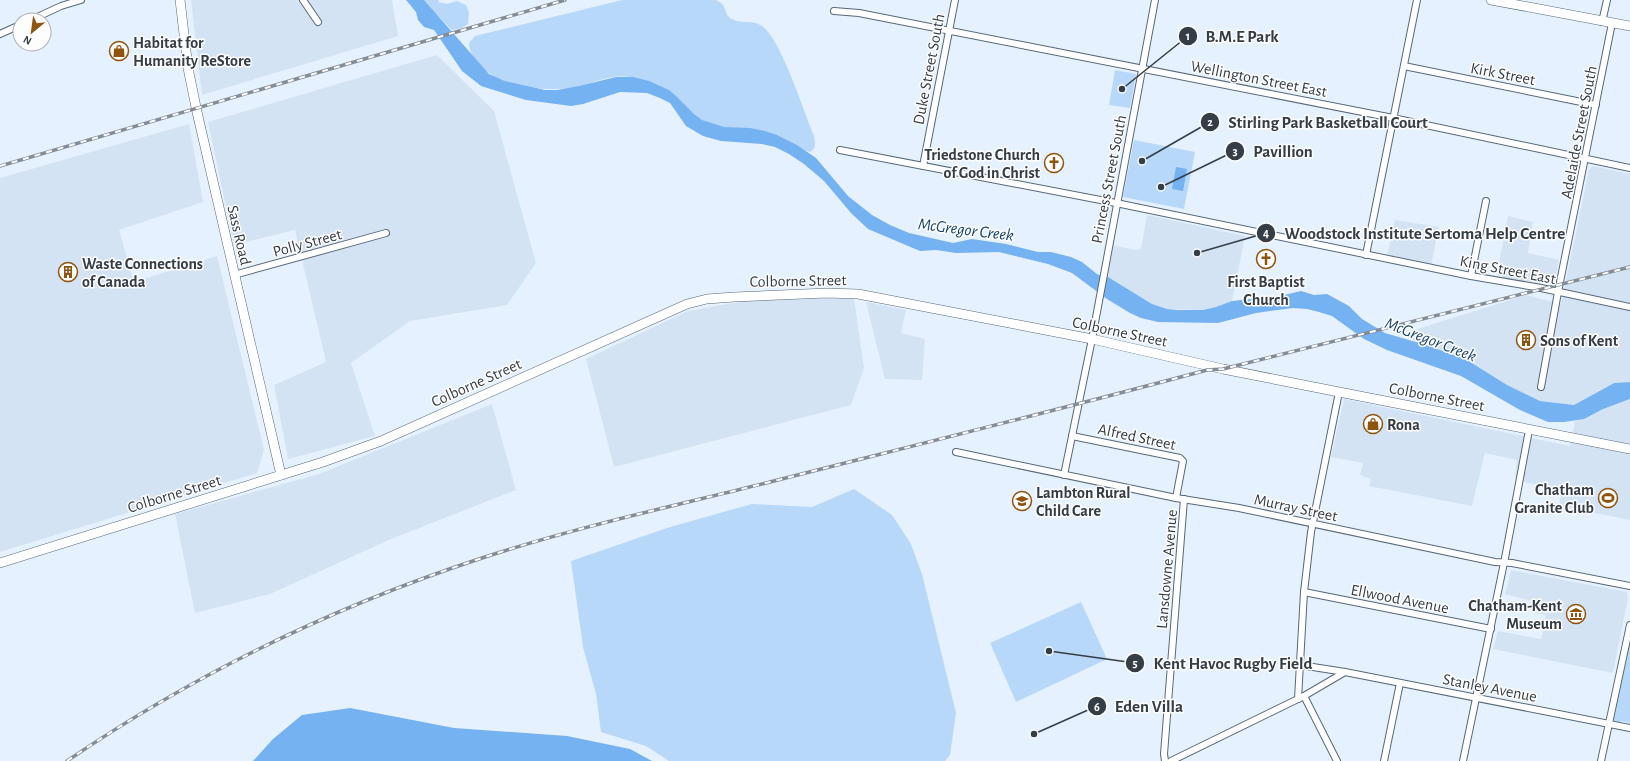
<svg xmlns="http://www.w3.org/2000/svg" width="1630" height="761" font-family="'Alegreya Sans',sans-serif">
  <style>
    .built { fill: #d4e3f3 }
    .green { fill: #b8d8fa }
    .water { fill: #74b2f2 }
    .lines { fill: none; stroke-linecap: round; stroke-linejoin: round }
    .street-casing { stroke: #56687a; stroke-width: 8 }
    .secondary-casing { stroke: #56687a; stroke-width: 10 }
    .street { stroke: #fff; stroke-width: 6 }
    .secondary { stroke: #fff; stroke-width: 9 }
    .rail-casing { stroke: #838c97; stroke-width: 3.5 }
    .rail { stroke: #fdfdfd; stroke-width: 2; stroke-dasharray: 6; stroke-linecap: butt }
    .labels { text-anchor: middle; stroke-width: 3; stroke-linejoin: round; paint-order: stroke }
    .poi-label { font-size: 16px; font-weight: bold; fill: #353d46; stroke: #fdfdfd; text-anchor: start }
    .street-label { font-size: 16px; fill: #353d46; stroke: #fdfdfd }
    .water-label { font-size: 17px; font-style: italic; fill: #18446d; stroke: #fdfdfd }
    .leader { fill: none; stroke: #353d46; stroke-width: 1.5 }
    .callout-dot { fill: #353d46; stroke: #fdfdfd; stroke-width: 1.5 }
    .mark-label { font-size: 12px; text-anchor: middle; font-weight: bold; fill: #fff }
    .callout-label { font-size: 17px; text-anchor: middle; font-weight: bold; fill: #353d46; stroke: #fdfdfd; stroke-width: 3; stroke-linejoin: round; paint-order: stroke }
  </style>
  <rect width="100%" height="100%" fill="#e5f1fe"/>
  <g class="built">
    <path d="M191 0H392L398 36 202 95Z"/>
    <path d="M437 55 494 111 536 263 507 305 410 321 351 363 375 436 288 459 274 385 326 362 295 230 234 245 208 122Z"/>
    <path d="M189 124 203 202 119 230 134 282 217 256 264 450 257 473 0 552V178Z"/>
    <path d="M1593 166 1630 174V382L1613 383 1574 405 1540 401 1507 385 1467 360 1413 341 1414 330 1526 295 1561 304 1589 170Z"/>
    <path d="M1147 215 1245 236 1232 301 1216 307 1203 310 1167 309 1152 304 1115 281 1106 278 1112 245 1136 250 1141 249Z"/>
    <path d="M1508 216 1533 222 1528 253 1559 260 1556 274 1552 280 1540 284H1531L1502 279 1503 272 1498 268Z"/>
    <path d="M1395 220 1439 227 1431 265 1387 256Z"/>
    <path d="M854 298 864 368 851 405 614 467 586 359 688 311 755 299Z"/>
    <path d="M866 302 906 310 901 333 925 339 922 380 885 379Z"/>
    <path d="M1344 399 1570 446 1575 421 1584 419 1603 409 1630 399V520L1559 506 1562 490 1515 480 1517 460 1485 453 1472 506 1369 486 1371 479 1360 475 1363 463 1331 457Z"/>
    <path d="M492 404 516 490 391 539 270 594 195 613 175 514 319 474Z"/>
    <path d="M1511 570 1627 592 1628 598 1613 673 1493 649 1498 631 1541 639 1546 615 1534 613 1536 602 1505 594Z"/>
  </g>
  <g class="green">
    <path d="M424 0H439L438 2 447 4 457 1 466 5 469 13 468 24 462 28 452 30 434 12Z"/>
    <path d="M622 0H716C718 1 722 3 723 5 726 10 726 15 730 18 740 25 753 19 762 26 781 39 804 112 814 136 815 143 817 148 810 152 802 150 796 145 789 141 781 137 772 133 764 131 743 126 721 131 702 120 695 116 691 110 685 106 673 98 658 92 645 85 640 83 634 78 629 77 614 74 595 82 581 86 554 93 504 88 483 68 476 61 469 53 469 43L475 36Z"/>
    <path d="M1115 70 1136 74 1130 108 1109 105Z"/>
    <path d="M1134 140 1195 152 1184 209 1123 197Z"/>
    <path d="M854 489 892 515 911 544 922 574 956 713 950 755 945 761H669L646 746 601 732 596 694 583 647 571 561 670 527 752 504 812 507Z"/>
    <path d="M1081 602 1107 659 1016 702 990 643Z"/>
    <path d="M1630 640V723L1621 721 1619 723 1614 722 1613 719Z"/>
  </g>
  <g class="water">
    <path d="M406 0H424L489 74 505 81 545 90H557L579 86 616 77H633L649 81 669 90 676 96 694 114 702 120 724 127 750 128 765 131 777 135 797 145 816 158 848 196 872 215 890 225 909 233 953 243 972 239 1006 244 1038 252H1051L1071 257 1082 262 1097 274 1106 278 1108 277 1152 304 1167 309 1177 310H1203L1216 307 1232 301 1280 296 1301 291 1314 295 1327 294 1349 306 1362 319 1385 333 1426 345 1467 360 1507 385 1540 401 1574 405 1614 383 1630 382V399L1603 409 1584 419 1564 422H1548L1520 410 1461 376 1387 350 1364 339 1332 316 1319 312 1307 309 1293 308 1256 313 1218 323 1158 322 1141 318 1130 313 1107 299 1072 273 1048 264 999 252 956 253 936 250 920 251 868 229 851 213 824 181 804 164 789 154 775 147 762 144 721 141 703 136 686 126 670 103 660 98 647 93 620 92 583 104 571 106 526 100 481 86 462 71 434 30 424 27 418 20 416 12Z"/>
    <path d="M1176 167 1187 169 1183 191 1172 189Z"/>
    <path d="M350 708 454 728 567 736 630 749 652 761H253L273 739 302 715Z"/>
  </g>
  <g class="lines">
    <g class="street-casing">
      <g id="street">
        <path d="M303 0 318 22"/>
        <path d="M834 11 859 13 1388 117 1630 168"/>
        <path d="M31 20 61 6 81 0"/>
        <path d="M1602 22 1607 0"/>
        <path d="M0 34 20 25"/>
        <path d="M1404 66 1596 105"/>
        <path d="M840 150 1116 203 1471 276 1541 288 1630 307"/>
        <path d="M923 166 955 0"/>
        <path d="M1366 255 1417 0"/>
        <path d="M234 275 386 233"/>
        <path d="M1471 276 1486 201"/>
        <path d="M1541 387 1558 292 1612 23"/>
        <path d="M1072 436 1180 458 1183 461 1176 498"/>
        <path d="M956 452 1176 498 1239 508 1495 562 1512 563 1630 586"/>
        <path d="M1064 475 1092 339 1155 0"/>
        <path d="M1304 592 1491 629"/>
        <path d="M1300 665 1345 672 1630 728"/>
        <path d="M1304 696 1337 761"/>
        <path d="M1298 699 1304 592 1311 532 1339 392"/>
        <path d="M1165 761 1164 754 1184 499"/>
        <path d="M1171 761 1304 696 1345 672"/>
        <path d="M1384 761 1400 683"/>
        <path d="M1463 761 1505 558 1529 430"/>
        <path d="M1601 761 1630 625"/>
      </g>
    </g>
    <g class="secondary-casing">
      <g id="secondary">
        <path d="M180 0 188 68 197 112 281 475"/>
        <path d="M1491 0 1630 26"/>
        <path d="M0 563 323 462 381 441 687 304 707 299 734 297 827 293 858 294 1092 339 1223 369 1339 392 1630 449"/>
      </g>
    </g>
    <use href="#street" class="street"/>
    <use href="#secondary" class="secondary"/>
    <g class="rail-casing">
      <g id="rail">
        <path d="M0 166 565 0"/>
        <path d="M67 761C195 674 335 606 482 558 576 527 674 506 770 482 916 445 1062 409 1207 370L1223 369 1630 267"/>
      </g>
    </g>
    <use href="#rail" class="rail"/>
  </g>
  <defs>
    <g id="shop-ring" transform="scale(1)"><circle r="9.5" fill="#fdfdfd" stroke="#8e540e" stroke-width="1.5"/><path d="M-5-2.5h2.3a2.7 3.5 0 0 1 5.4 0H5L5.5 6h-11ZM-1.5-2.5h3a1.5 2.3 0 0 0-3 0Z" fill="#8e540e"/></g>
    <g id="church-ring" transform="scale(1)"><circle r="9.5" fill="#fdfdfd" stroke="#8e540e" stroke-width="1.5"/><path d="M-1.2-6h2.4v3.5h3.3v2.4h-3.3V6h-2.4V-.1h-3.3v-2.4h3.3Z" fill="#8e540e"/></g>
    <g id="building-ring" transform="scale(1)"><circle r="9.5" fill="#fdfdfd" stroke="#8e540e" stroke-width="1.5"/><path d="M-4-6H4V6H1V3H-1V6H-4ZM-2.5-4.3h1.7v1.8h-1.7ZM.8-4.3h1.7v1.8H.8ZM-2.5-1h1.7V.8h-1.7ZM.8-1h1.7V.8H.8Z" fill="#8e540e"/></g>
    <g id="stadium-ring" transform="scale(1)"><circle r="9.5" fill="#fdfdfd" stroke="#8e540e" stroke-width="1.5"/><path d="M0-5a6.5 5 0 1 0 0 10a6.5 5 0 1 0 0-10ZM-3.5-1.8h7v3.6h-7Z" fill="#8e540e"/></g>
    <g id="school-ring" transform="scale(1)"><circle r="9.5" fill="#fdfdfd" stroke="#8e540e" stroke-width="1.5"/><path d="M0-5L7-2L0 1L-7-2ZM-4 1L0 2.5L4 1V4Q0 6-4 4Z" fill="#8e540e"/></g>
    <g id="museum-ring" transform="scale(1)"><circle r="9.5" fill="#fdfdfd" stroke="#8e540e" stroke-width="1.5"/><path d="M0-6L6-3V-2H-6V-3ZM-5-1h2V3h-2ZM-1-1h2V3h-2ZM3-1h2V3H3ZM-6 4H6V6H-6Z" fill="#8e540e"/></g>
  </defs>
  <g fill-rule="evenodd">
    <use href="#shop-ring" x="119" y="51"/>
    <use href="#church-ring" x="1054" y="163"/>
    <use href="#church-ring" x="1266" y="259"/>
    <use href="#building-ring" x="68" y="272"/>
    <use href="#building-ring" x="1526" y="340"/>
    <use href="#shop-ring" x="1373" y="424"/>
    <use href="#stadium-ring" x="1608" y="498"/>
    <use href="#school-ring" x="1022" y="501"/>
    <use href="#museum-ring" x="1576" y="614"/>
  </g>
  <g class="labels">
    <g class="poi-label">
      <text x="133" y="48">Habitat for<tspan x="133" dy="18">Humanity ReStore</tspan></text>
      <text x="1040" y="160" text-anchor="end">Triedstone Church<tspan x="1040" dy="18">of God in Christ</tspan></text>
      <text x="82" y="269">Waste Connections<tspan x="82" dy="18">of Canada</tspan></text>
      <text x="1266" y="287" text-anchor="middle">First Baptist<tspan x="1266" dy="18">Church</tspan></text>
      <text x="1540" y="346">Sons of Kent</text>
      <text x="1387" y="430">Rona</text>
      <text x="1594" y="495" text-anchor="end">Chatham<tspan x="1594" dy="18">Granite Club</tspan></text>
      <text x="1036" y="498">Lambton Rural<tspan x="1036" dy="18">Child Care</tspan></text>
      <text x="1562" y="611" text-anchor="end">Chatham-Kent<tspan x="1562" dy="18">Museum</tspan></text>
    </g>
    <g class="street-label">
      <text transform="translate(928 69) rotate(-79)" y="6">Duke Street South</text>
      <text transform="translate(1503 73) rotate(11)" y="6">Kirk Street</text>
      <text transform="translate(1259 78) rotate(11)" y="6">Wellington Street East</text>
      <text transform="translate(1578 132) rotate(-79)" y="6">Adelaide Street South</text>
      <text transform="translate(1108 179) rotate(-79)" y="6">Princess Street South</text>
      <text transform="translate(240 235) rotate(77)" y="6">Sass Road</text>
      <text transform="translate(307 242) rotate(-15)" y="6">Polly Street</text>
      <text transform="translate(1508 269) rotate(11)" y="6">King Street East</text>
      <text transform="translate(798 280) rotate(-1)" y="6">Colborne Street</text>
      <text transform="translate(1120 331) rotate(12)" y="6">Colborne Street</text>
      <text transform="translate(476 382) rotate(-24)" y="6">Colborne Street</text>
      <text transform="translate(1437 396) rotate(11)" y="6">Colborne Street</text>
      <text transform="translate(1137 436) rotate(12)" y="6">Alfred Street</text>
      <text transform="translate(174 493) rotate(-17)" y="6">Colborne Street</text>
      <text transform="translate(1296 507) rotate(12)" y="6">Murray Street</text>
      <text transform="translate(1166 569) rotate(-85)" y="6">Lansdowne Avenue</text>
      <text transform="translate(1400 598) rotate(11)" y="6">Ellwood Avenue</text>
      <text transform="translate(1490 687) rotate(11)" y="6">Stanley Avenue</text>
    </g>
    <g class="water-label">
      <text transform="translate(966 229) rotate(7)" y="6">McGregor Creek</text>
      <text transform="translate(1431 339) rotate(21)" y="6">McGregor Creek</text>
    </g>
  </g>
  <path class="leader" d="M1122 89L1188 36M1142 161L1210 122M1161 187L1235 151M1197 253L1266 233M1049 651L1135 663M1034 734L1097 706"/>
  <g class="callout-dot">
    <circle cx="1122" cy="89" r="4"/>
    <circle cx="1142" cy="161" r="4"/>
    <circle cx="1161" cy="187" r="4"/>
    <circle cx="1197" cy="253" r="4"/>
    <circle cx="1049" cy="651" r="4"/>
    <circle cx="1034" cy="734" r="4"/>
    <circle cx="1188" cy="36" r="10"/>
    <circle cx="1210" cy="122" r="10"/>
    <circle cx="1235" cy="151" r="10"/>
    <circle cx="1266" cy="233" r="10"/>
    <circle cx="1135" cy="663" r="10"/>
    <circle cx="1097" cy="706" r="10"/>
  </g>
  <g class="mark-label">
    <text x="1188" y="40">1</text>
    <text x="1210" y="126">2</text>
    <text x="1235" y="155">3</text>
    <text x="1266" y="237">4</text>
    <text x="1135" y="667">5</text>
    <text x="1097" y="711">6</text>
  </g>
  <g class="callout-label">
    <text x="1242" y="42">B.M.E Park</text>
    <text x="1328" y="128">Stirling Park Basketball Court</text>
    <text x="1283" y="157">Pavillion</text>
    <text x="1425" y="239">Woodstock Institute Sertoma Help Centre</text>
    <text x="1233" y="669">Kent Havoc Rugby Field</text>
    <text x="1149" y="712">Eden Villa</text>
  </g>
  <g transform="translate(32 32) rotate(209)"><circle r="19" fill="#fdfdfd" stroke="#adb0b4"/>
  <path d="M0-3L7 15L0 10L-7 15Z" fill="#8e540e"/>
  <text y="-6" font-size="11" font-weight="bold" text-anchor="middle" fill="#353d46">N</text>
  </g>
</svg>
